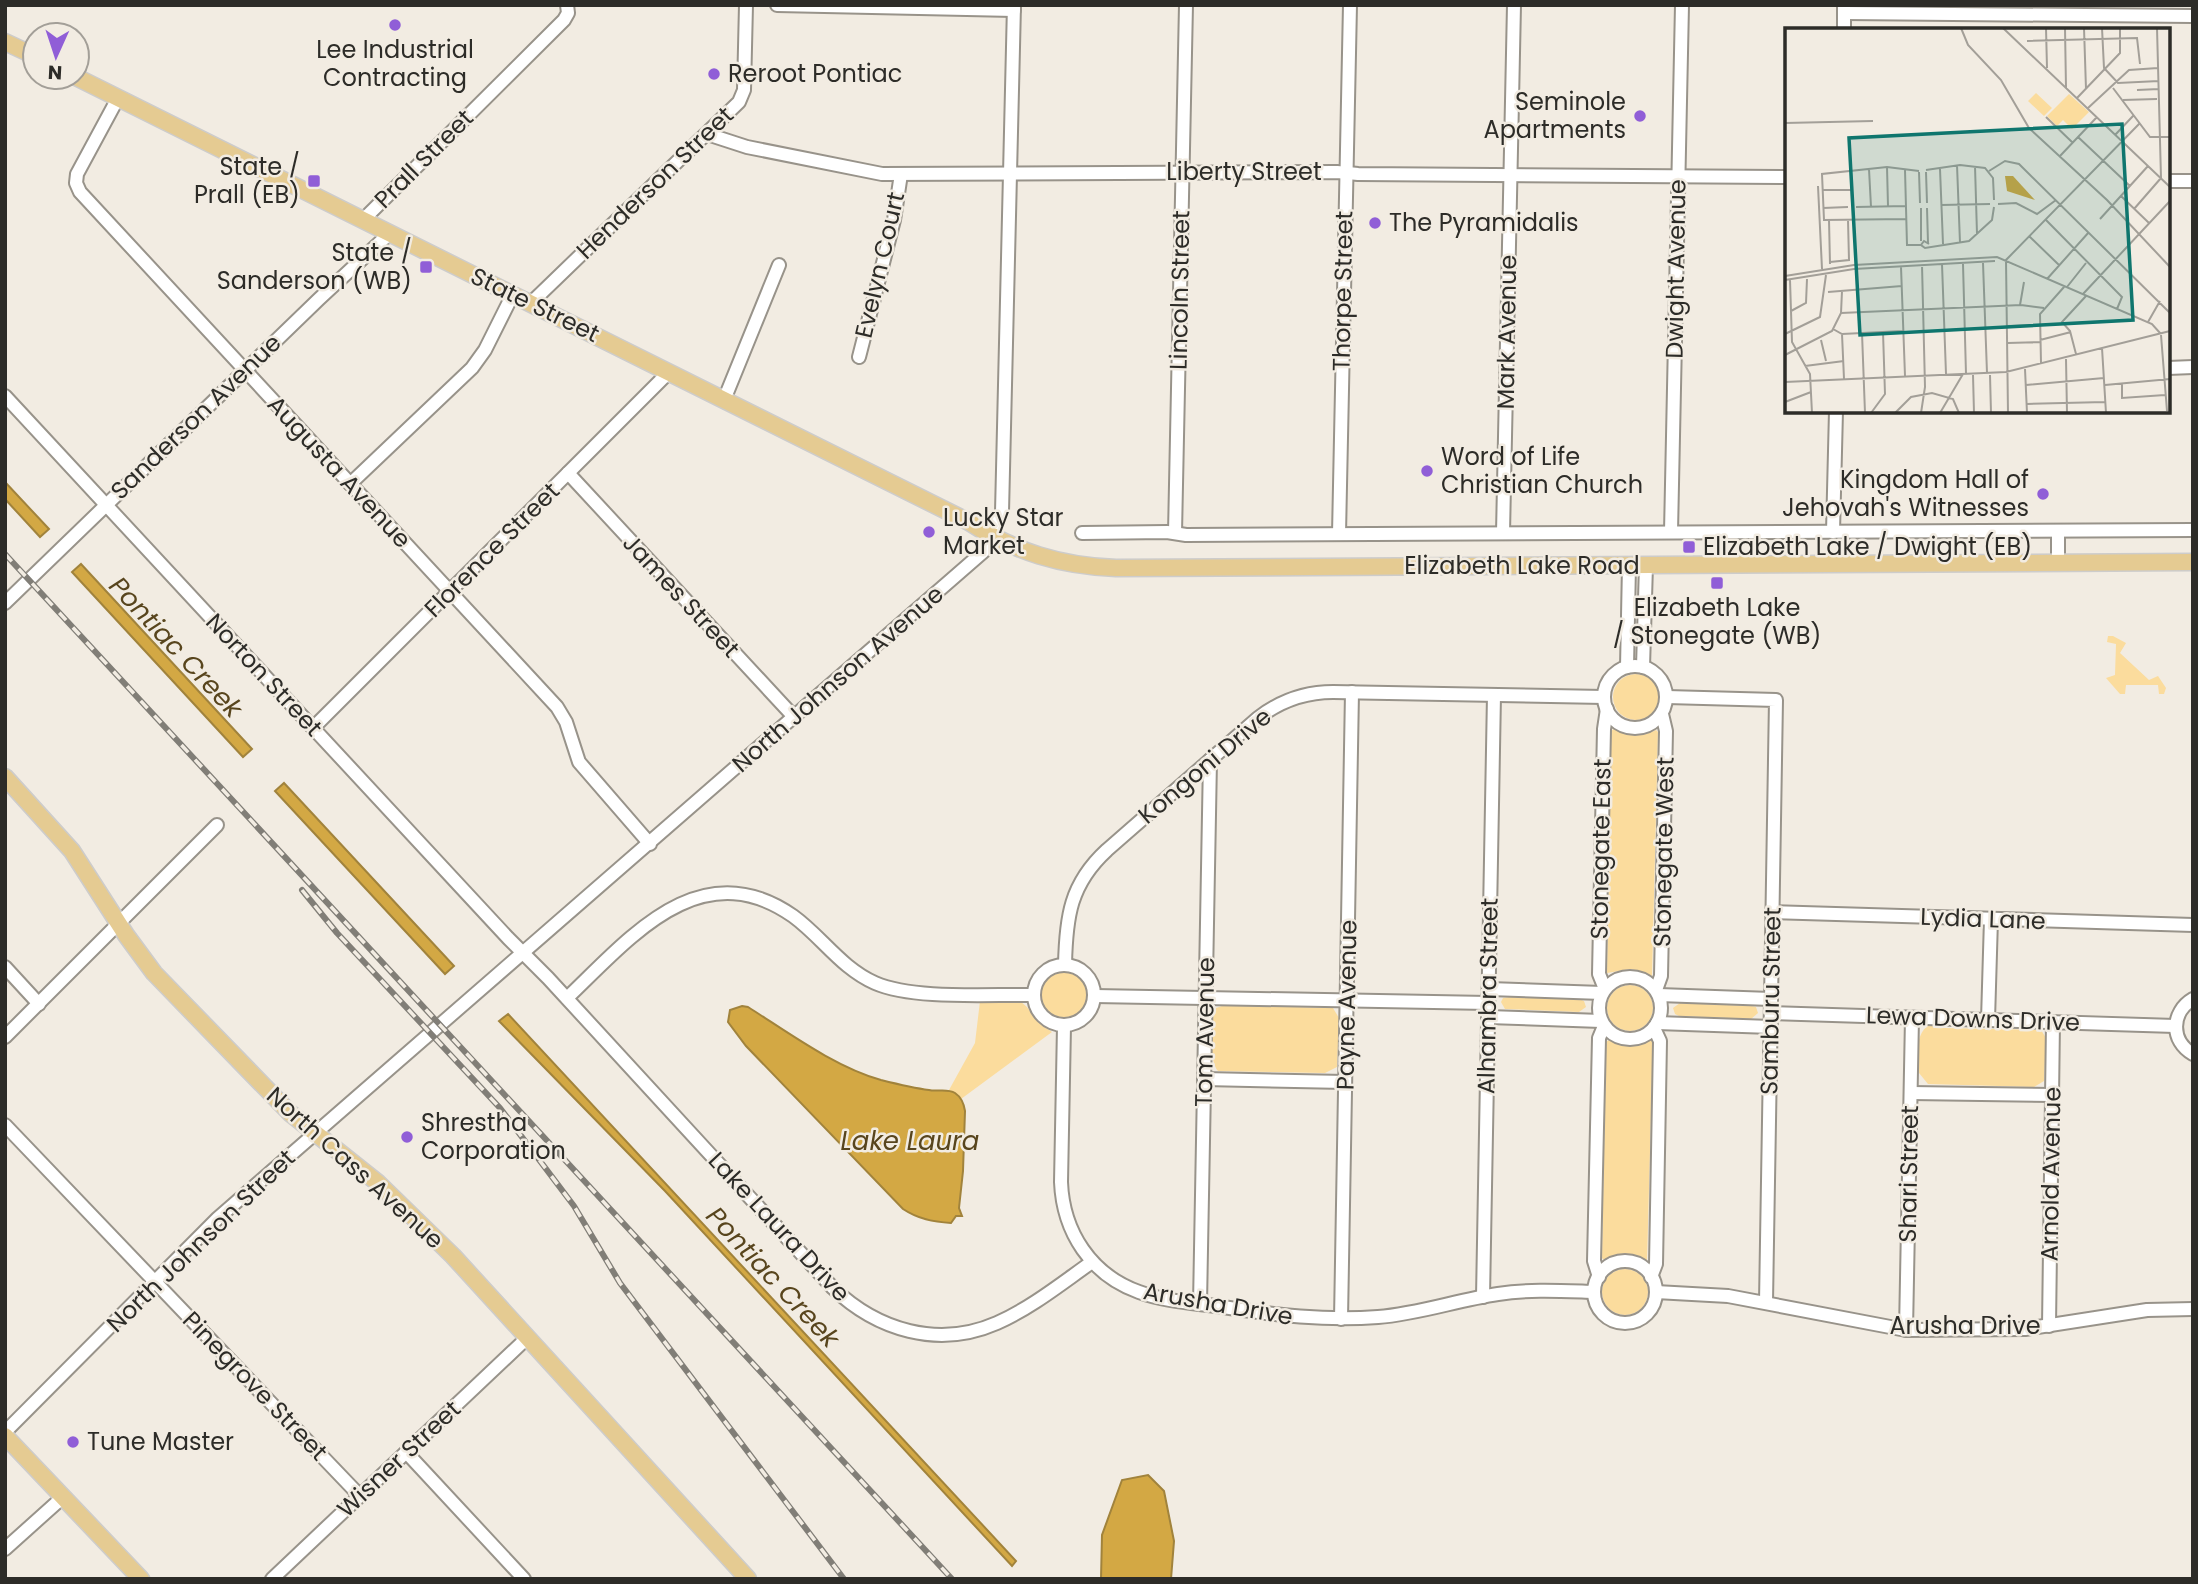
<svg xmlns="http://www.w3.org/2000/svg" width="2198" height="1584" font-family="Poppins,sans-serif">
  <style>
    .green { fill: #fbdc9d }
    .water { fill: #d3a844; stroke: #a1833c; stroke-width: 2 }
    .lines { fill: none; stroke-linecap: round; stroke-linejoin: round }
    .minor-casing { stroke: #98938a; stroke-width: 16 }
    .major-casing { stroke: #cdcccb; stroke-width: 19 }
    .minor { stroke: #fff; stroke-width: 12 }
    .major { stroke: #e5cb92; stroke-width: 16 }
    .rail-casing { stroke: #817e77; stroke-width: 6 }
    .rail { stroke: #f2ece2; stroke-width: 3.5; stroke-dasharray: 10; stroke-linecap: butt }
    .poi-dot { fill: #905ed7; stroke: #f2ece2; stroke-width: 2.5 }
    .labels { text-anchor: middle; stroke-width: 5; stroke-linejoin: round; paint-order: stroke }
    .poi-label { font-size: 24px; fill: #2d2c28; stroke: #f2ece2; text-anchor: start }
    .street-label { font-size: 24px; fill: #2d2c28; stroke: #f2ece2 }
    .water-label { font-size: 26px; font-style: italic; fill: #58451d; stroke: #f2ece2 }
    .inset-road { fill: none; stroke: #a39f98; stroke-width: 2 }
    .view { fill: #0f766e; fill-opacity: 0.15; stroke: #0f766e; stroke-width: 3.5 }
    .inset-edge { fill: none; stroke: #2d2c28; stroke-width: 3.5 }
  </style>
  <rect width="100%" height="100%" fill="#f2ece2"/>
  <g class="green">
    <path d="M2108 636H2113L2126 643 2120 653 2149 680 2158 676 2166 688 2164 694H2159L2158 685H2126L2125 694H2120L2106 678 2115 675 2116 644 2107 642Z"/>
    <circle cx="1636" cy="697" r="23"/>
    <path d="M1614 729C1629 737 1641 737 1656 730L1658 732 1652 976 1631 969 1607 973 1611 731Z"/>
    <circle cx="1064" cy="995" r="23"/>
    <circle cx="1630" cy="1008" r="23"/>
    <path d="M1509 997 1579 999 1584 1001 1586 1007 1579 1012 1505 1009 1501 1002 1503 998Z"/>
    <path d="M980 1001 1021 1002 1027 1007 1039 1023 1052 1032 961 1099 956 1094 949 1090 975 1043Z"/>
    <path d="M1680 1003 1752 1006 1756 1007 1758 1013 1751 1019 1679 1016 1675 1014 1673 1008Z"/>
    <path d="M1225 1005 1333 1008 1339 1018 1337 1067 1325 1073 1218 1071C1209 1062 1210 1019 1216 1008Z"/>
    <path d="M1930 1025 1944 1028 2041 1030 2046 1038 2044 1081 2034 1087 1928 1084 1919 1073C1918 1058 1914 1032 1930 1025Z"/>
    <path d="M1609 1040 1629 1046 1650 1040 1653 1042 1647 1261C1632 1254 1620 1252 1604 1260L1602 1258 1606 1042Z"/>
    <circle cx="1625" cy="1292" r="23"/>
  </g>
  <g class="water">
    <path d="M5 482 49 529 40 537 5 499Z"/>
    <path d="M81 564 252 749 243 757 72 572Z"/>
    <path d="M284 783 454 966 445 974 275 791Z"/>
    <path d="M742 1006 748 1007C789 1033 835 1067 881 1080 897 1084 913 1088 929 1090 937 1092 947 1088 955 1093 961 1097 964 1104 965 1111L963 1171 959 1208 962 1216H956L951 1223C933 1222 918 1219 903 1209L746 1046 728 1022 730 1010Z"/>
    <path d="M508 1014 1016 1561 1012 1566 665 1191 499 1021Z"/>
    <path d="M1148 1475 1164 1491 1174 1541 1171 1579H1101L1102 1535 1122 1480Z"/>
  </g>
  <g class="lines">
    <g class="minor-casing">
      <g id="minor">
        <path d="M777 5 1014 10"/>
        <path d="M1844 13 2193 16"/>
        <path d="M1844 30V6"/>
        <path d="M118 98 77 174 76 183 80 192 557 707 566 722 579 762 650 844"/>
        <path d="M707 134 747 147 882 174 1337 172 1358 174 1787 177"/>
        <path d="M2168 181H2193"/>
        <path d="M363 220 564 20 568 13 567 5"/>
        <path d="M531 303 739 102 744 90 746 5"/>
        <path d="M859 357 894 220 901 174"/>
        <path d="M2168 368 2193 367"/>
        <path d="M5 396 508 938 548 978 833 1288C877 1330 938 1349 997 1323 1031 1308 1062 1283 1092 1262"/>
        <path d="M724 400 779 265"/>
        <path d="M568 473 795 718"/>
        <path d="M350 484 472 368 485 350 513 294"/>
        <path d="M1671 532 1682 5"/>
        <path d="M1833 532 1836 411"/>
        <path d="M1082 533 1167 532 1186 535 2193 530"/>
        <path d="M1175 533 1186 5"/>
        <path d="M1503 533 1514 5"/>
        <path d="M1339 534 1350 5"/>
        <path d="M2058 563V531"/>
        <path d="M5 603 319 299 390 233"/>
        <circle cx="1635" cy="697" r="31"/>
        <path d="M1627 667 1629 565"/>
        <path d="M1643 667 1646 565"/>
        <path d="M1667 697 1776 700 1766 1302"/>
        <path d="M313 728 669 372"/>
        <path d="M1773 912 2193 925"/>
        <circle cx="1064" cy="995" r="30"/>
        <path d="M1065 965C1066 917 1070 884 1107 850L1258 718C1280 701 1306 692 1333 692L1604 697"/>
        <path d="M5 967 39 1004"/>
        <circle cx="1630" cy="1008" r="31"/>
        <path d="M1489 989 1602 993"/>
        <path d="M1605 989 1599 974 1604 729 1607 709"/>
        <path d="M1656 990 1661 976 1666 731 1662 714"/>
        <path d="M1659 995 1771 999"/>
        <path d="M1095 996 1488 1003"/>
        <path d="M567 998C629 939 700 851 793 916 822 937 841 968 875 983 914 1000 990 994 1034 995"/>
        <path d="M2193 999C2171 1012 2170 1041 2193 1054"/>
        <path d="M1771 1013 2175 1026"/>
        <path d="M1488 1017 1601 1021"/>
        <path d="M1988 1020 1991 919"/>
        <path d="M1657 1023 1771 1027"/>
        <path d="M1064 1026 1061 1182C1063 1232 1091 1275 1139 1292 1166 1302 1196 1303 1223 1307 1275 1315 1325 1321 1378 1317 1419 1314 1457 1300 1498 1294 1530 1289 1562 1291 1594 1292"/>
        <path d="M5 1037 217 825"/>
        <path d="M1204 1079 1345 1082"/>
        <path d="M1911 1093 2052 1095"/>
        <path d="M5 1125 360 1496"/>
        <circle cx="1625" cy="1292" r="31"/>
        <path d="M1599 1277 1594 1261 1599 1038 1604 1026"/>
        <path d="M1651 1277 1656 1264 1660 1041 1654 1028"/>
        <path d="M1656 1292 1728 1296 1906 1330 2025 1329 2147 1310 2193 1309"/>
        <path d="M1483 1297 1494 695"/>
        <path d="M1200 1304 1210 760"/>
        <path d="M1341 1319 1352 692"/>
        <path d="M2049 1326 2053 1022"/>
        <path d="M1906 1330 1912 1018"/>
        <path d="M5 1432 218 1218 983 552 1002 512 1014 5"/>
        <path d="M406 1452 524 1579"/>
        <path d="M5 1549 63 1497"/>
        <path d="M272 1579 527 1338"/>
      </g>
    </g>
    <g class="major-casing">
      <g id="major">
        <path d="M5 42 35 56"/>
        <path d="M76 77 969 522C1015 552 1061 566 1116 568L2193 562"/>
        <path d="M5 777 72 851 126 935 154 973 290 1113 378 1183 453 1256 748 1579"/>
        <path d="M5 1436 141 1579"/>
      </g>
    </g>
    <use href="#minor" class="minor"/>
    <use href="#major" class="major"/>
    <g class="rail-casing">
      <g id="rail">
        <path d="M5 554 952 1579"/>
        <path d="M302 890 337 933 500 1108 574 1206 620 1283 844 1579"/>
      </g>
    </g>
    <use href="#rail" class="rail"/>
  </g>
  <g class="poi-dot">
    <circle cx="395" cy="25" r="7"/>
    <circle cx="714" cy="74" r="7"/>
    <circle cx="1640" cy="116" r="7"/>
    <rect x="307" y="174" width="14" height="14" rx="3.5"/>
    <circle cx="1375" cy="223" r="7"/>
    <rect x="419" y="260" width="14" height="14" rx="3.5"/>
    <circle cx="1427" cy="471" r="7"/>
    <circle cx="2043" cy="494" r="7"/>
    <circle cx="929" cy="532" r="7"/>
    <rect x="1682" y="540" width="14" height="14" rx="3.5"/>
    <rect x="1710" y="576" width="14" height="14" rx="3.5"/>
    <circle cx="407" cy="1137" r="7"/>
    <circle cx="73" cy="1442" r="7"/>
  </g>
  <g class="labels">
    <g class="poi-label">
      <text x="395" y="58" text-anchor="middle">Lee Industrial<tspan x="395" dy="28">Contracting</tspan></text>
      <text x="728" y="82">Reroot Pontiac</text>
      <text x="1626" y="110" text-anchor="end">Seminole<tspan x="1626" dy="28">Apartments</tspan></text>
      <text x="300" y="175" text-anchor="end">State /<tspan x="300" dy="28">Prall (EB)</tspan></text>
      <text x="1389" y="231">The Pyramidalis</text>
      <text x="412" y="261" text-anchor="end">State /<tspan x="412" dy="28">Sanderson (WB)</tspan></text>
      <text x="1441" y="465">Word of Life<tspan x="1441" dy="28">Christian Church</tspan></text>
      <text x="2029" y="488" text-anchor="end">Kingdom Hall of<tspan x="2029" dy="28">Jehovah's Witnesses</tspan></text>
      <text x="943" y="526">Lucky Star<tspan x="943" dy="28">Market</tspan></text>
      <text x="1703" y="555">Elizabeth Lake / Dwight (EB)</text>
      <text x="1717" y="616" text-anchor="middle">Elizabeth Lake<tspan x="1717" dy="28">/ Stonegate (WB)</tspan></text>
      <text x="421" y="1131">Shrestha<tspan x="421" dy="28">Corporation</tspan></text>
      <text x="87" y="1450">Tune Master</text>
    </g>
    <g class="street-label">
      <text transform="translate(424 159) rotate(-45)" y="8">Prall Street</text>
      <text x="1244" y="180">Liberty Street</text>
      <text transform="translate(655 183) rotate(-44)" y="8">Henderson Street</text>
      <text transform="translate(880 265) rotate(-77)" y="8">Evelyn Court</text>
      <text transform="translate(1676 269) rotate(-89)" y="8">Dwight Avenue</text>
      <text transform="translate(1180 290) rotate(-89)" y="8">Lincoln Street</text>
      <text transform="translate(1343 291) rotate(-89)" y="8">Thorpe Street</text>
      <text transform="translate(535 305) rotate(26)" y="8">State Street</text>
      <text transform="translate(1507 332) rotate(-89)" y="8">Mark Avenue</text>
      <text transform="translate(196 417) rotate(-44)" y="8">Sanderson Avenue</text>
      <text transform="translate(339 472) rotate(47)" y="8">Augusta Avenue</text>
      <text transform="translate(492 550) rotate(-45)" y="8">Florence Street</text>
      <text x="1522" y="574">Elizabeth Lake Road</text>
      <text transform="translate(681 596) rotate(47)" y="8">James Street</text>
      <text transform="translate(264 675) rotate(47)" y="8">Norton Street</text>
      <text transform="translate(838 679) rotate(-41)" y="8">North Johnson Avenue</text>
      <text transform="translate(1205 766) rotate(-40)" y="8">Kongoni Drive</text>
      <text transform="translate(1601 849) rotate(-89)" y="8">Stonegate East</text>
      <text transform="translate(1664 852) rotate(-89)" y="8">Stonegate West</text>
      <text transform="translate(1983 919) rotate(2)" y="8">Lydia Lane</text>
      <text transform="translate(1488 996) rotate(-89)" y="8">Alhambra Street</text>
      <text transform="translate(1771 1001) rotate(-89)" y="8">Samburu Street</text>
      <text transform="translate(1347 1005) rotate(-89)" y="8">Payne Avenue</text>
      <text transform="translate(1973 1019) rotate(2)" y="8">Lewa Downs Drive</text>
      <text transform="translate(1205 1032) rotate(-89)" y="8">Tom Avenue</text>
      <text transform="translate(355 1168) rotate(42)" y="8">North Cass Avenue</text>
      <text transform="translate(1909 1174) rotate(-89)" y="8">Shari Street</text>
      <text transform="translate(2051 1174) rotate(-89)" y="8">Arnold Avenue</text>
      <text transform="translate(779 1227) rotate(47)" y="8">Lake Laura Drive</text>
      <text transform="translate(201 1241) rotate(-44)" y="8">North Johnson Street</text>
      <text transform="translate(1218 1304) rotate(10)" y="8">Arusha Drive</text>
      <text x="1965" y="1334">Arusha Drive</text>
      <text transform="translate(255 1386) rotate(46)" y="8">Pinegrove Street</text>
      <text transform="translate(399 1459) rotate(-43)" y="8">Wisner Street</text>
    </g>
    <g class="water-label">
      <text transform="translate(176 647) rotate(47)" y="9">Pontiac Creek</text>
      <text x="910" y="1150">Lake Laura</text>
      <text transform="translate(773 1277) rotate(47)" y="9">Pontiac Creek</text>
    </g>
  </g>
  <g transform="translate(1785 28)">
    <rect width="385" height="385" fill="#f2ece2"/>
    <path d="M251 65 267 80 259 88 243 73ZM284 66 304 84 287 101 278 92 272 98 262 88Z" fill="#fbdc9d"/>
    <path d="M220 148H228L250 172 222 163Z" fill="#d3a844"/>
    <path class="inset-road" d="M176 0 183 17 216 52 244 100 322 172 385 239M218 0 385 159M261 0 262 40M280 0 281 60M299 0 301 61M317 0 319 40 333 55 374 53M372 0 376 150M242 13 352 10 355 36M328 60 365 109H385M352 62 374 61M292 70 335 25V0M338 72 372 71M303 80 344 42 373 40M261 89 288 115M0 95 88 93M330 107 348 88M293 109 345 158M275 128 312 89M172 137 175 215M190 138 192 206M102 139 103 178M84 141 86 179M155 141 158 216M120 142 122 217H136M141 142 175 137 200 140 208 150 209 172M204 143 220 133 234 136 385 285M66 144 67 175M134 144 135 175M141 144 142 175M33 158 37 241M37 162H66M336 168 364 195M213 176 231 175 252 186 271 172M156 177 205 176M71 179 121 178M38 180 63 179M136 180V213M142 180 143 215M349 181 376 150M121 191 39 192 37 146 102 139 134 143M315 191 363 138M44 192 45 236M261 192 337 269 332 281M244 208 274 237M144 216 139 213 136 217 140 220 184 213 207 192 209 179M45 234 64 232 63 192M198 235 202 345M157 236 161 346M178 236 181 346M116 239 120 348M0 248 69 237 212 229 367 296 375 305M262 251 304 204M0 252 69 241 210 233M5 252 7 314 25 346 27 385M282 259 301 235M43 264 117 258M298 266 385 173M235 277 239 254M6 283 21 275 22 251M56 285 236 277 259 280M363 294 375 273M222 298 255 297M48 301 57 306 118 303M77 305 80 385M0 306 35 289 41 247M57 306 59 351M376 307 382 383M36 312 41 333M255 312 286 304M223 315 255 314M317 320 321 385M291 326 285 303 277 294 301 268M0 327 47 303 56 285 57 263M281 331 282 385M256 335 255 286 279 259M20 338 59 333M240 341 242 385M188 347 189 385M205 347 206 385M0 354 221 344 385 303M337 356V370L380 367M241 357 319 350M320 357 385 351M0 374 26 364M242 376 320 374M86 385 100 366 98 304M110 385 126 369 147 365 168 371 174 385M136 385 140 359 137 237M155 385 178 346M223 385 221 232 355 95"/>
    <path class="view" d="M337 96 348 292 75 307 64 110Z"/>
    <rect width="385" height="385" class="inset-edge"/>
  </g>
  <rect width="2198" height="1584" fill="none" stroke="#2d2c28" stroke-width="14"/>
  <g transform="translate(56 56) rotate(183)"><circle r="33" fill="#f2ece2" stroke="#a39f98" stroke-width="2"/>
  <path d="M0-5L12 26L0 18L-12 26Z" fill="#905ed7"/>
  <text y="-10" font-size="19" font-weight="bold" text-anchor="middle" fill="#2d2c28">N</text>
  </g>
</svg>
